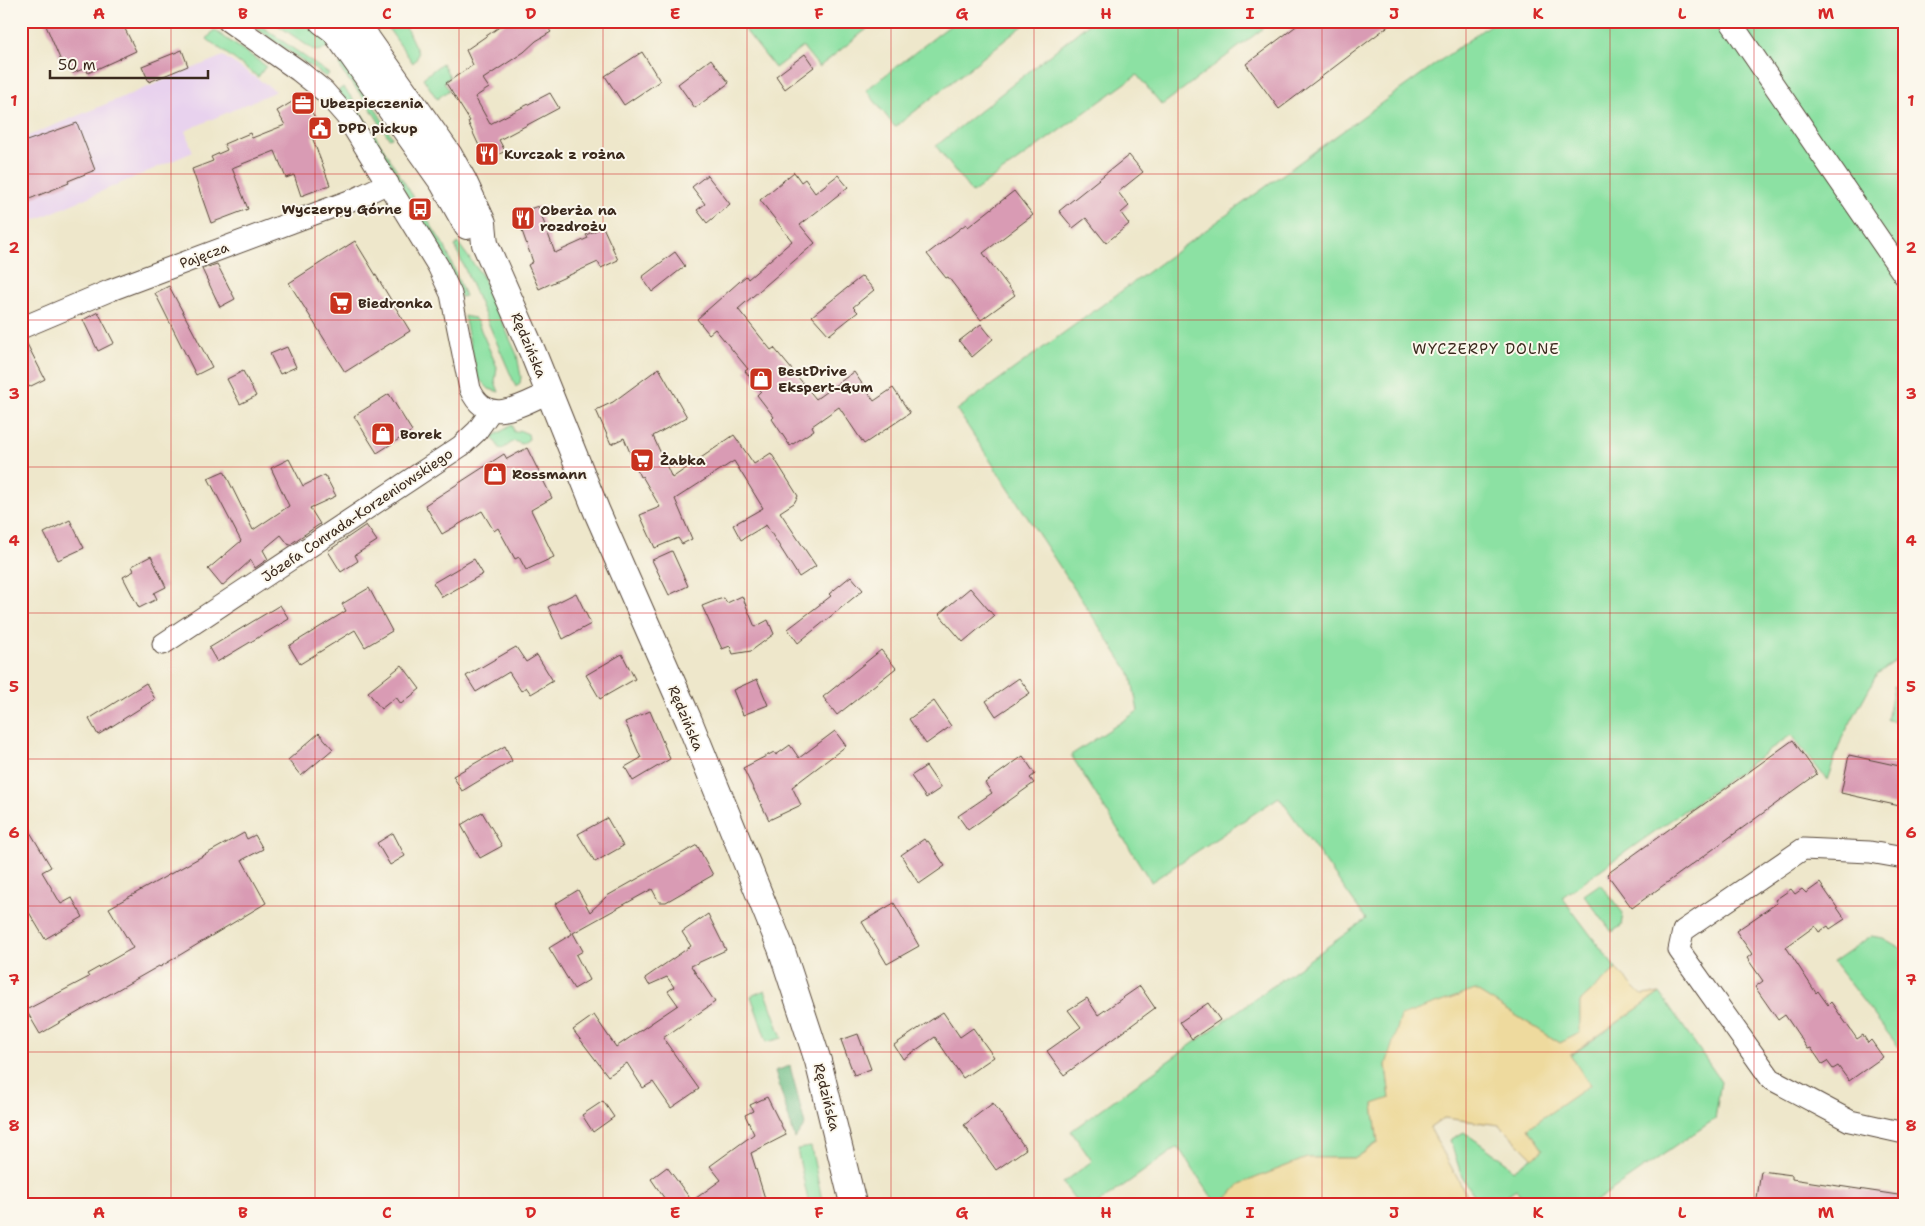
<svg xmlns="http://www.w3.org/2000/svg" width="1925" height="1226" font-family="'Shantell Sans',sans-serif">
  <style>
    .built { fill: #e8d2ee }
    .green { fill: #8ce1a3; stroke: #648660 }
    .forest { fill: #71bf89; stroke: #567454 }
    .sand { fill: #eeda9e; stroke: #94825e }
    .building { fill: #d99bb4 }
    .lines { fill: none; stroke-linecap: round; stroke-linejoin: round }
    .minor-casing { stroke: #564638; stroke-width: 23 }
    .major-casing { stroke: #564638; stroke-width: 28 }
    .minor { stroke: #fff; stroke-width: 21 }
    .major { stroke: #fff; stroke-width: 26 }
    .grid { fill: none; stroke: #d62828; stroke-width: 1; stroke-opacity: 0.55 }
    .labels { text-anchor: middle; stroke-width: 4; stroke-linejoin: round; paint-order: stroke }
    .poi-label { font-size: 14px; font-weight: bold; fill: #3b2a1e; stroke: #fbf7ec; text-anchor: start }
    .street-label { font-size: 14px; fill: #3b2a1e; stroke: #fbf7ec }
    .neighbourhood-label { font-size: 15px; letter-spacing: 1px; fill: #3b2a1e; stroke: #fbf7ec }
    .neatline { fill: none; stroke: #d62828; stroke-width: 2 }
    .grid-label { font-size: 16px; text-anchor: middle; font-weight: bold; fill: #d62828 }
  </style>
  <rect width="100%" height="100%" fill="#fbf7ec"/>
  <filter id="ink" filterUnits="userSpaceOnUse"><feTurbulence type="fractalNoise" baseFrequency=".02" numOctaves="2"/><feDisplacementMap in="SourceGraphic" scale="10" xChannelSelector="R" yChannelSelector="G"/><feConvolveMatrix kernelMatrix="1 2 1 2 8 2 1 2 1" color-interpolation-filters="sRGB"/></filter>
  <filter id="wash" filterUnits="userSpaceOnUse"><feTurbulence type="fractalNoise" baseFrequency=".0096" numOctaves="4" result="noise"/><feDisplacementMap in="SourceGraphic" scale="20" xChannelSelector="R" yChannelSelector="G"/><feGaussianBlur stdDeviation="1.12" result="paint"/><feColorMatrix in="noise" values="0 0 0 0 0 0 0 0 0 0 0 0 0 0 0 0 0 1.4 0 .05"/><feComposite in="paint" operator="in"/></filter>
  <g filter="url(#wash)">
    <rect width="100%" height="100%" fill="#eee7cb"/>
    <path class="built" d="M223 56 276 91 185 131 193 152 21 226V139Z"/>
    <g class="green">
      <path d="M246 21H254L329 74 326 77Z"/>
      <path d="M272 21 318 28 334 43 322 50 315 51Z"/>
      <path d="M383 21H403L418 53 417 58 413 63Z"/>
      <path d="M738 21H877L819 67 803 47 775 68Z"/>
      <path d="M956 21H1029L895 127 866 90Z"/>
      <path d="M1092 21H1273L1162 105 1137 75 972 193 936 146Z"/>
      <path d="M1495 21H1904V655L1877 674 1842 738 1827 780 1791 735 1562 897 1616 969 1580 1002V1033L1560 1043 1475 990 1386 1065 1390 1099 1373 1104 1378 1142 1356 1158H1307L1240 1184 1221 1205H1217L1178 1147 1096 1205H1079L1063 1183 1092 1161 1071 1131 1366 919 1279 797 1151 882 1071 755 1138 711 1131 675 957 410Z"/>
      <path d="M214 30 266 66 258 77 207 39Z"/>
      <path d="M342 61 356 75 392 137 389 138 366 101 343 73 340 65Z"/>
      <path d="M442 63 450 77 444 82 449 90 437 99 423 78Z"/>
      <path d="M343 87 352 98 419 206 415 208 347 102 338 91Z"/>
      <path d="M427 219 445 247 465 296 461 297 441 249 423 221Z"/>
      <path d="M458 243 481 274 517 355 521 377 520 383 516 387 455 246Z"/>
      <path d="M464 316 474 318 477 321 497 367 495 382 499 392 489 389 478 378Z"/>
      <path d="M512 425 514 432H518L519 430 528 434 529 439 522 444 514 441 501 450 492 437Z"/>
      <path d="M1894 686 1904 688V723L1887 720Z"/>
      <path d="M1600 884 1623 913 1621 926 1612 932 1584 895Z"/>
      <path d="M1871 936 1883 938 1904 950V1054L1833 962Z"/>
      <path d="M765 990 782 1038 767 1042 751 996Z"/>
      <path d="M1660 993 1721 1081 1715 1119 1590 1205H1527L1516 1189 1492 1205H1481L1462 1177 1450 1140 1464 1132 1507 1163 1513 1171 1543 1150 1528 1128 1590 1085 1570 1056Z"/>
      <path d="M811 1147 823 1205H809L797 1149Z"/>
    </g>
    <path class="forest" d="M790 1066 805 1125 795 1139 775 1071Z"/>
    <path class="sand" d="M1616 969 1642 995 1660 993 1570 1055 1590 1085 1528 1128 1543 1150 1533 1158 1500 1125 1444 1118 1430 1128 1472 1205H1221L1240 1184 1307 1158H1356L1378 1143 1373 1104 1390 1098 1386 1065 1401 1016 1475 990 1560 1043 1580 1033V1002Z"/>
    <g id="blocks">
      <g class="building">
        <path d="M44 21H121L136 51 88 73 86 68 73 73 69 64 63 66Z"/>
        <path d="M508 21H543L551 32 536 41 524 52 483 79 489 88 475 97 490 124 550 93 559 108 499 140 505 151 494 157 487 147 481 150 468 122 470 121 446 83 473 65 466 50Z"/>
        <path d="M1303 21H1395L1279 109 1246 64Z"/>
        <path d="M182 50 188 66 149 82 142 66Z"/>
        <path d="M642 52 660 81 624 105 605 76Z"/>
        <path d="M805 54 814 67 785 89 776 76Z"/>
        <path d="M711 59 729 83 695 108 678 84Z"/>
        <path d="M302 96 323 131 312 137 330 185 301 196 294 175 286 178 275 151 232 168 248 209 211 223 192 169 213 161 211 157 227 150 224 144 250 133 252 138 285 125 277 111Z"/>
        <path d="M77 123 95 170 68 181 69 183 27 200 21 187V143Z"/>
        <path d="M1129 155 1143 172 1118 192 1129 206 1121 213 1129 224 1106 243 1086 218 1073 228 1059 211Z"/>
        <path d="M794 172 801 182 805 179 815 193 838 175 848 187 800 225 815 243 738 309 771 350 774 348 816 399 854 372 874 401 893 388 910 413 864 444 839 407 812 426 814 430 790 446 772 419 774 417 757 395 761 391 745 371 748 369 715 329 709 334 697 319 739 282 746 276 748 279 792 241 760 200Z"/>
        <path d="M707 175 730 204 707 223 697 210 705 204 692 187Z"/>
        <path d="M1014 191 1033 215 983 253 1015 295 981 320 948 277 946 278 927 254 966 224 968 227Z"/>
        <path d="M538 206 555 253 588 238 586 235 603 227 618 260 601 268 598 262 539 289 528 265 533 262 516 214Z"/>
        <path d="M355 241 410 331 345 372 289 283Z"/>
        <path d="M675 252 685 266 652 292 642 277Z"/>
        <path d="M217 264 235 299 220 307 202 269Z"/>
        <path d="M862 276 874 290 853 307 858 312 829 335 812 316Z"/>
        <path d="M169 286 212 367 196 375 155 293Z"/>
        <path d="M98 312 114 343 98 351 83 320Z"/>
        <path d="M981 324 993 339 972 357 959 341Z"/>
        <path d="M21 340H25L45 379 29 387 21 372Z"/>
        <path d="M287 347 296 367 280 374 270 354Z"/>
        <path d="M659 368 687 417 653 436 672 478 734 435 754 464 771 453 798 496 794 503 780 512 816 566 799 577 766 525 741 540 733 525 763 508 734 461 675 499 692 539 682 544 678 538 655 548 640 515 660 507 642 476 640 477 624 438 611 444 596 410 613 402Z"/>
        <path d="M243 371 256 396 240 404 227 379Z"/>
        <path d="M389 394 412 431 377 453 354 416Z"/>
        <path d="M527 448 552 498 531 510 554 557 526 570 519 557 515 559 498 528 494 531 482 511 442 534 425 505 504 454 507 459Z"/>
        <path d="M289 459 303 486 325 475 336 496 310 508 320 524 289 545 281 535 263 550 268 559 255 568 251 560 222 586 208 569 241 541 208 478 224 471 253 530 289 506 271 468Z"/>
        <path d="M70 520 84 548 58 560 44 533Z"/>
        <path d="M366 525 377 541 355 555 358 561 341 572 328 551Z"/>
        <path d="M672 551 688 586 669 595 652 560Z"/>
        <path d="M151 556 166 587 154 593 157 599 139 608 123 577 134 571 132 566Z"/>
        <path d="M474 559 483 574 442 597 433 583Z"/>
        <path d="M851 576 863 590 798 643 788 629 831 596 829 594Z"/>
        <path d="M369 588 392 631 365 647 355 630 300 664 289 646 346 611 342 604Z"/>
        <path d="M970 588 994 616 963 642 939 614Z"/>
        <path d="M576 593 591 624 563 639 548 607Z"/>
        <path d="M742 596 755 627 768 620 774 634 751 651 733 654 730 646 722 649 702 606 717 600 724 598 727 603Z"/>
        <path d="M280 605 289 619 217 662 209 648Z"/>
        <path d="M516 647 526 662 537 655 553 681 531 694 526 687 521 691 509 672 476 692 466 676Z"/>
        <path d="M881 650 896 668 837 715 823 697Z"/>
        <path d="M622 654 635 679 600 699 586 675Z"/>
        <path d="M402 665 420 689 401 704 396 697 381 709 368 692Z"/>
        <path d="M1019 678 1030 693 996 716 986 701Z"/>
        <path d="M757 679 768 705 743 715 733 690Z"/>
        <path d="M146 683 155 699 98 735 89 719Z"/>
        <path d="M934 701 951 726 926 744 909 719Z"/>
        <path d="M650 711 670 759 633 781 625 767 641 758 625 722Z"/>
        <path d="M835 731 846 746 792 787 801 805 769 820 743 768 774 752 776 755 790 745 799 758Z"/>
        <path d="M319 733 333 749 301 776 288 760Z"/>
        <path d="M1793 740 1817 774 1632 908 1607 874Z"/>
        <path d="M505 746 512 761 462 791 453 776Z"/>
        <path d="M1849 755 1904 767V807L1841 793Z"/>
        <path d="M1023 756 1035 774 1030 778 1034 783 968 830 958 816 992 793 985 783Z"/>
        <path d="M926 766 941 788 926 798 911 776Z"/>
        <path d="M482 812 502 846 480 858 461 825Z"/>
        <path d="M21 817 51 867 42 872 61 904 72 898 83 917 45 939 21 899Z"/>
        <path d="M607 818 623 846 595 862 578 834Z"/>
        <path d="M244 833 247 839 255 835 263 849 242 860 266 903 160 967 159 966 40 1034 26 1010 89 977 87 974 133 948 109 908Z"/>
        <path d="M393 833 405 856 390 865 377 843Z"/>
        <path d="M924 839 926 842 928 841 945 866 919 884 901 855Z"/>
        <path d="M697 845 713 875 666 902H659L652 889 573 933 583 951 576 955 589 980 574 989 549 948 572 934 555 904 578 890 590 912 607 896Z"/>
        <path d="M1820 883 1845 919 1830 929 1828 926 1819 932 1815 926 1786 947 1816 993 1818 991 1828 1005 1831 1002 1857 1039 1863 1035 1868 1043 1871 1040 1883 1057 1849 1081 1838 1066 1833 1069 1827 1061 1822 1064 1811 1048 1808 1049 1785 1015 1778 1020 1755 987 1763 981 1747 958 1752 954 1736 931 1777 903 1775 900 1791 889 1795 894 1802 889 1806 893Z"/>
        <path d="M894 903 919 946 887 964 862 922Z"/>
        <path d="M708 914 726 950 691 966 715 1002 663 1038 699 1089 671 1108 653 1082 643 1088 627 1063 608 1076 573 1030 594 1015 616 1047 678 1005 668 991 674 987 667 977 649 985 645 978 691 946 682 932Z"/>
        <path d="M1140 986 1155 1008 1064 1075 1047 1051 1081 1027 1068 1010 1087 998 1098 1015Z"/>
        <path d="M1208 1003 1220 1020 1192 1039 1180 1022Z"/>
        <path d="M943 1012 960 1037 973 1028 994 1057 963 1078 935 1037 903 1059 894 1045Z"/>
        <path d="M858 1034 871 1069 854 1075 841 1040Z"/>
        <path d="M767 1097 786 1135 751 1153 767 1205H669L651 1179 667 1167 692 1201 721 1180 710 1166 754 1134 745 1115 753 1111 750 1105Z"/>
        <path d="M603 1101 614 1117 593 1132 582 1115Z"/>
        <path d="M993 1103 1026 1149 996 1170 964 1125Z"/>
        <path d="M1761 1171 1792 1175V1179L1898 1195 1897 1205H1756Z"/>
      </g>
    </g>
  </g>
  <g filter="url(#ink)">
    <use href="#blocks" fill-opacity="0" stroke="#564638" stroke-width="1"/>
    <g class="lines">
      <g class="minor-casing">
        <g id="minor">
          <path d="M228 21 299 71 324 91 346 116 438 266 451 294 470 389C487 428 521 405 548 393"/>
          <path d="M1730 21 1904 275"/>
          <path d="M21 328 111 290 357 198 388 183"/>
          <path d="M163 644 461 446 477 431 491 411"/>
          <path d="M1904 858 1870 852 1803 849 1683 931 1679 950 1771 1079 1850 1121 1904 1133"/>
        </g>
      </g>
      <g class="major-casing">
        <g id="major">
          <path d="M322 21 334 30 443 183 467 226"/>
          <path d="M356 21 368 40 449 155 463 180 483 223 485 244 533 353 597 512 689 721 781 948 818 1061 853 1203"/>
        </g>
      </g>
      <use href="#minor" class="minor"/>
      <use href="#major" class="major"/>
    </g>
  </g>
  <path class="grid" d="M171 21V1205M315 21V1205M459 21V1205M603 21V1205M747 21V1205M891 21V1205M1034 21V1205M1178 21V1205M1322 21V1205M1466 21V1205M1610 21V1205M1754 21V1205M21 174H1904M21 320H1904M21 467H1904M21 613H1904M21 759H1904M21 906H1904M21 1052H1904"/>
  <defs>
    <g id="office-square" transform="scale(1.25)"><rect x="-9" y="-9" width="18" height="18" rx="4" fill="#c8321e" stroke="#fbf7ec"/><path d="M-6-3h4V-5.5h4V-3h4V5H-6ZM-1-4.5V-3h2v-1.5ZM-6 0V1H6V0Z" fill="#fff"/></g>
    <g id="civic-square" transform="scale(1.25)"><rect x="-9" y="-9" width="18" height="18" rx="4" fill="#c8321e" stroke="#fbf7ec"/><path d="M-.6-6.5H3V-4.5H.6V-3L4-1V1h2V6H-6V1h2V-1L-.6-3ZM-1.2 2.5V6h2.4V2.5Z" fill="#fff"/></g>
    <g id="restaurant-square" transform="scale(1.25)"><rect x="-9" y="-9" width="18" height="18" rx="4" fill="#c8321e" stroke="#fbf7ec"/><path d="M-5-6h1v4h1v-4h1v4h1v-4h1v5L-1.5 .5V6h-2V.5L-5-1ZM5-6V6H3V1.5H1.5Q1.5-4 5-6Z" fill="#fff"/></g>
    <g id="bus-square" transform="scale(1.25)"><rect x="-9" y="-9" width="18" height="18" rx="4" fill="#c8321e" stroke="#fbf7ec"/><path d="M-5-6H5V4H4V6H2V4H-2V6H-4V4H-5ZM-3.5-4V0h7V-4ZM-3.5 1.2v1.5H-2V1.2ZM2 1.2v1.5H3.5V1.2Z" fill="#fff"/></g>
    <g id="supermarket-square" transform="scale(1.25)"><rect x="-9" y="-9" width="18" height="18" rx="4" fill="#c8321e" stroke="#fbf7ec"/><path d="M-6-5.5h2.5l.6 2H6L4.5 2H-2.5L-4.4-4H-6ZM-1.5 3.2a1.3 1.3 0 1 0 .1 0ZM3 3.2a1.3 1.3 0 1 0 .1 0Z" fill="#fff"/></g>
    <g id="shop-square" transform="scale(1.25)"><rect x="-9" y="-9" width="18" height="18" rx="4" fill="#c8321e" stroke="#fbf7ec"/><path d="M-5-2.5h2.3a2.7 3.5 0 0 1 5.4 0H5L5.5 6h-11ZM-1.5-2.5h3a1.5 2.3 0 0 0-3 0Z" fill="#fff"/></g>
  </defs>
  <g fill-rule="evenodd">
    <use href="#office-square" x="303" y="103"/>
    <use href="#civic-square" x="320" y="128"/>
    <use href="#restaurant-square" x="487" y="154"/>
    <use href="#bus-square" x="420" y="209"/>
    <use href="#restaurant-square" x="523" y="218"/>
    <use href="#supermarket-square" x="341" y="303"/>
    <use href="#shop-square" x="761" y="379"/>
    <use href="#shop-square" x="383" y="434"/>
    <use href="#supermarket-square" x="642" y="460"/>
    <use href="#shop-square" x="495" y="474"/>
  </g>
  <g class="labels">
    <g class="poi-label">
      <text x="320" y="108">Ubezpieczenia</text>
      <text x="338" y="133">DPD pickup</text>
      <text x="504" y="159">Kurczak z rożna</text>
      <text x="402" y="214" text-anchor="end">Wyczerpy Górne</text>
      <text x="540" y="215">Oberża na<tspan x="540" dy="16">rozdrożu</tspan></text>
      <text x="358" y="308">Biedronka</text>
      <text x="778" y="376">BestDrive<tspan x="778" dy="16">Ekspert-Gum</tspan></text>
      <text x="400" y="439">Borek</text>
      <text x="660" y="465">Żabka</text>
      <text x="512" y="479">Rossmann</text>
    </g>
    <g class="street-label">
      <text transform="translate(204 255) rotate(-20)" y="5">Pajęcza</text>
      <text transform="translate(529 345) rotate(67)" y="5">Rędzińska</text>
      <text transform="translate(357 515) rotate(-34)" y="5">Józefa Conrada-Korzeniowskiego</text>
      <text transform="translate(686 718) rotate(67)" y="5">Rędzińska</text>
      <text transform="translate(827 1097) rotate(76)" y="5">Rędzińska</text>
    </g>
    <g class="neighbourhood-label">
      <text x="1486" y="354">WYCZERPY DOLNE</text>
    </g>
  </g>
  <rect width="1925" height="1226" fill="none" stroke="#fbf7ec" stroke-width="55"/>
  <path d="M50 70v8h158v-8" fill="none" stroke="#3b2a1e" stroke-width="2.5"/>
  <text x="58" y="70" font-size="15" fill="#3b2a1e" stroke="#fbf7ec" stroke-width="4" paint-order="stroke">50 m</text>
  <rect x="28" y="28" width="1870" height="1170" class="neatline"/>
  <g class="grid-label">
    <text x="99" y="19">A</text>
    <text x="243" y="19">B</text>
    <text x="387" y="19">C</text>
    <text x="531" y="19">D</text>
    <text x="675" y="19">E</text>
    <text x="819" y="19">F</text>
    <text x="962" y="19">G</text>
    <text x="1106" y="19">H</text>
    <text x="1250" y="19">I</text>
    <text x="1394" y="19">J</text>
    <text x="1538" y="19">K</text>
    <text x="1682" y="19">L</text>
    <text x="1826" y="19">M</text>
    <text x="14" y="106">1</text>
    <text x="1911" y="106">1</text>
    <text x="14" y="253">2</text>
    <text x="1911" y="253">2</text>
    <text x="14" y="399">3</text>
    <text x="1911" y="399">3</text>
    <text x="14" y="546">4</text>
    <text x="1911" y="546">4</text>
    <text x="14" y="692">5</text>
    <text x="1911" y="692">5</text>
    <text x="14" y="838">6</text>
    <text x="1911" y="838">6</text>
    <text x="14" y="985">7</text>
    <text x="1911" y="985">7</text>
    <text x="14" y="1131">8</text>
    <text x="1911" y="1131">8</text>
    <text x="99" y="1218">A</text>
    <text x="243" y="1218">B</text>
    <text x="387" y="1218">C</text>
    <text x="531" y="1218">D</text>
    <text x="675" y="1218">E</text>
    <text x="819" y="1218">F</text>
    <text x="962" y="1218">G</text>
    <text x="1106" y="1218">H</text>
    <text x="1250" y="1218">I</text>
    <text x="1394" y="1218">J</text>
    <text x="1538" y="1218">K</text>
    <text x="1682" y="1218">L</text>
    <text x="1826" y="1218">M</text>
  </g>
</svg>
